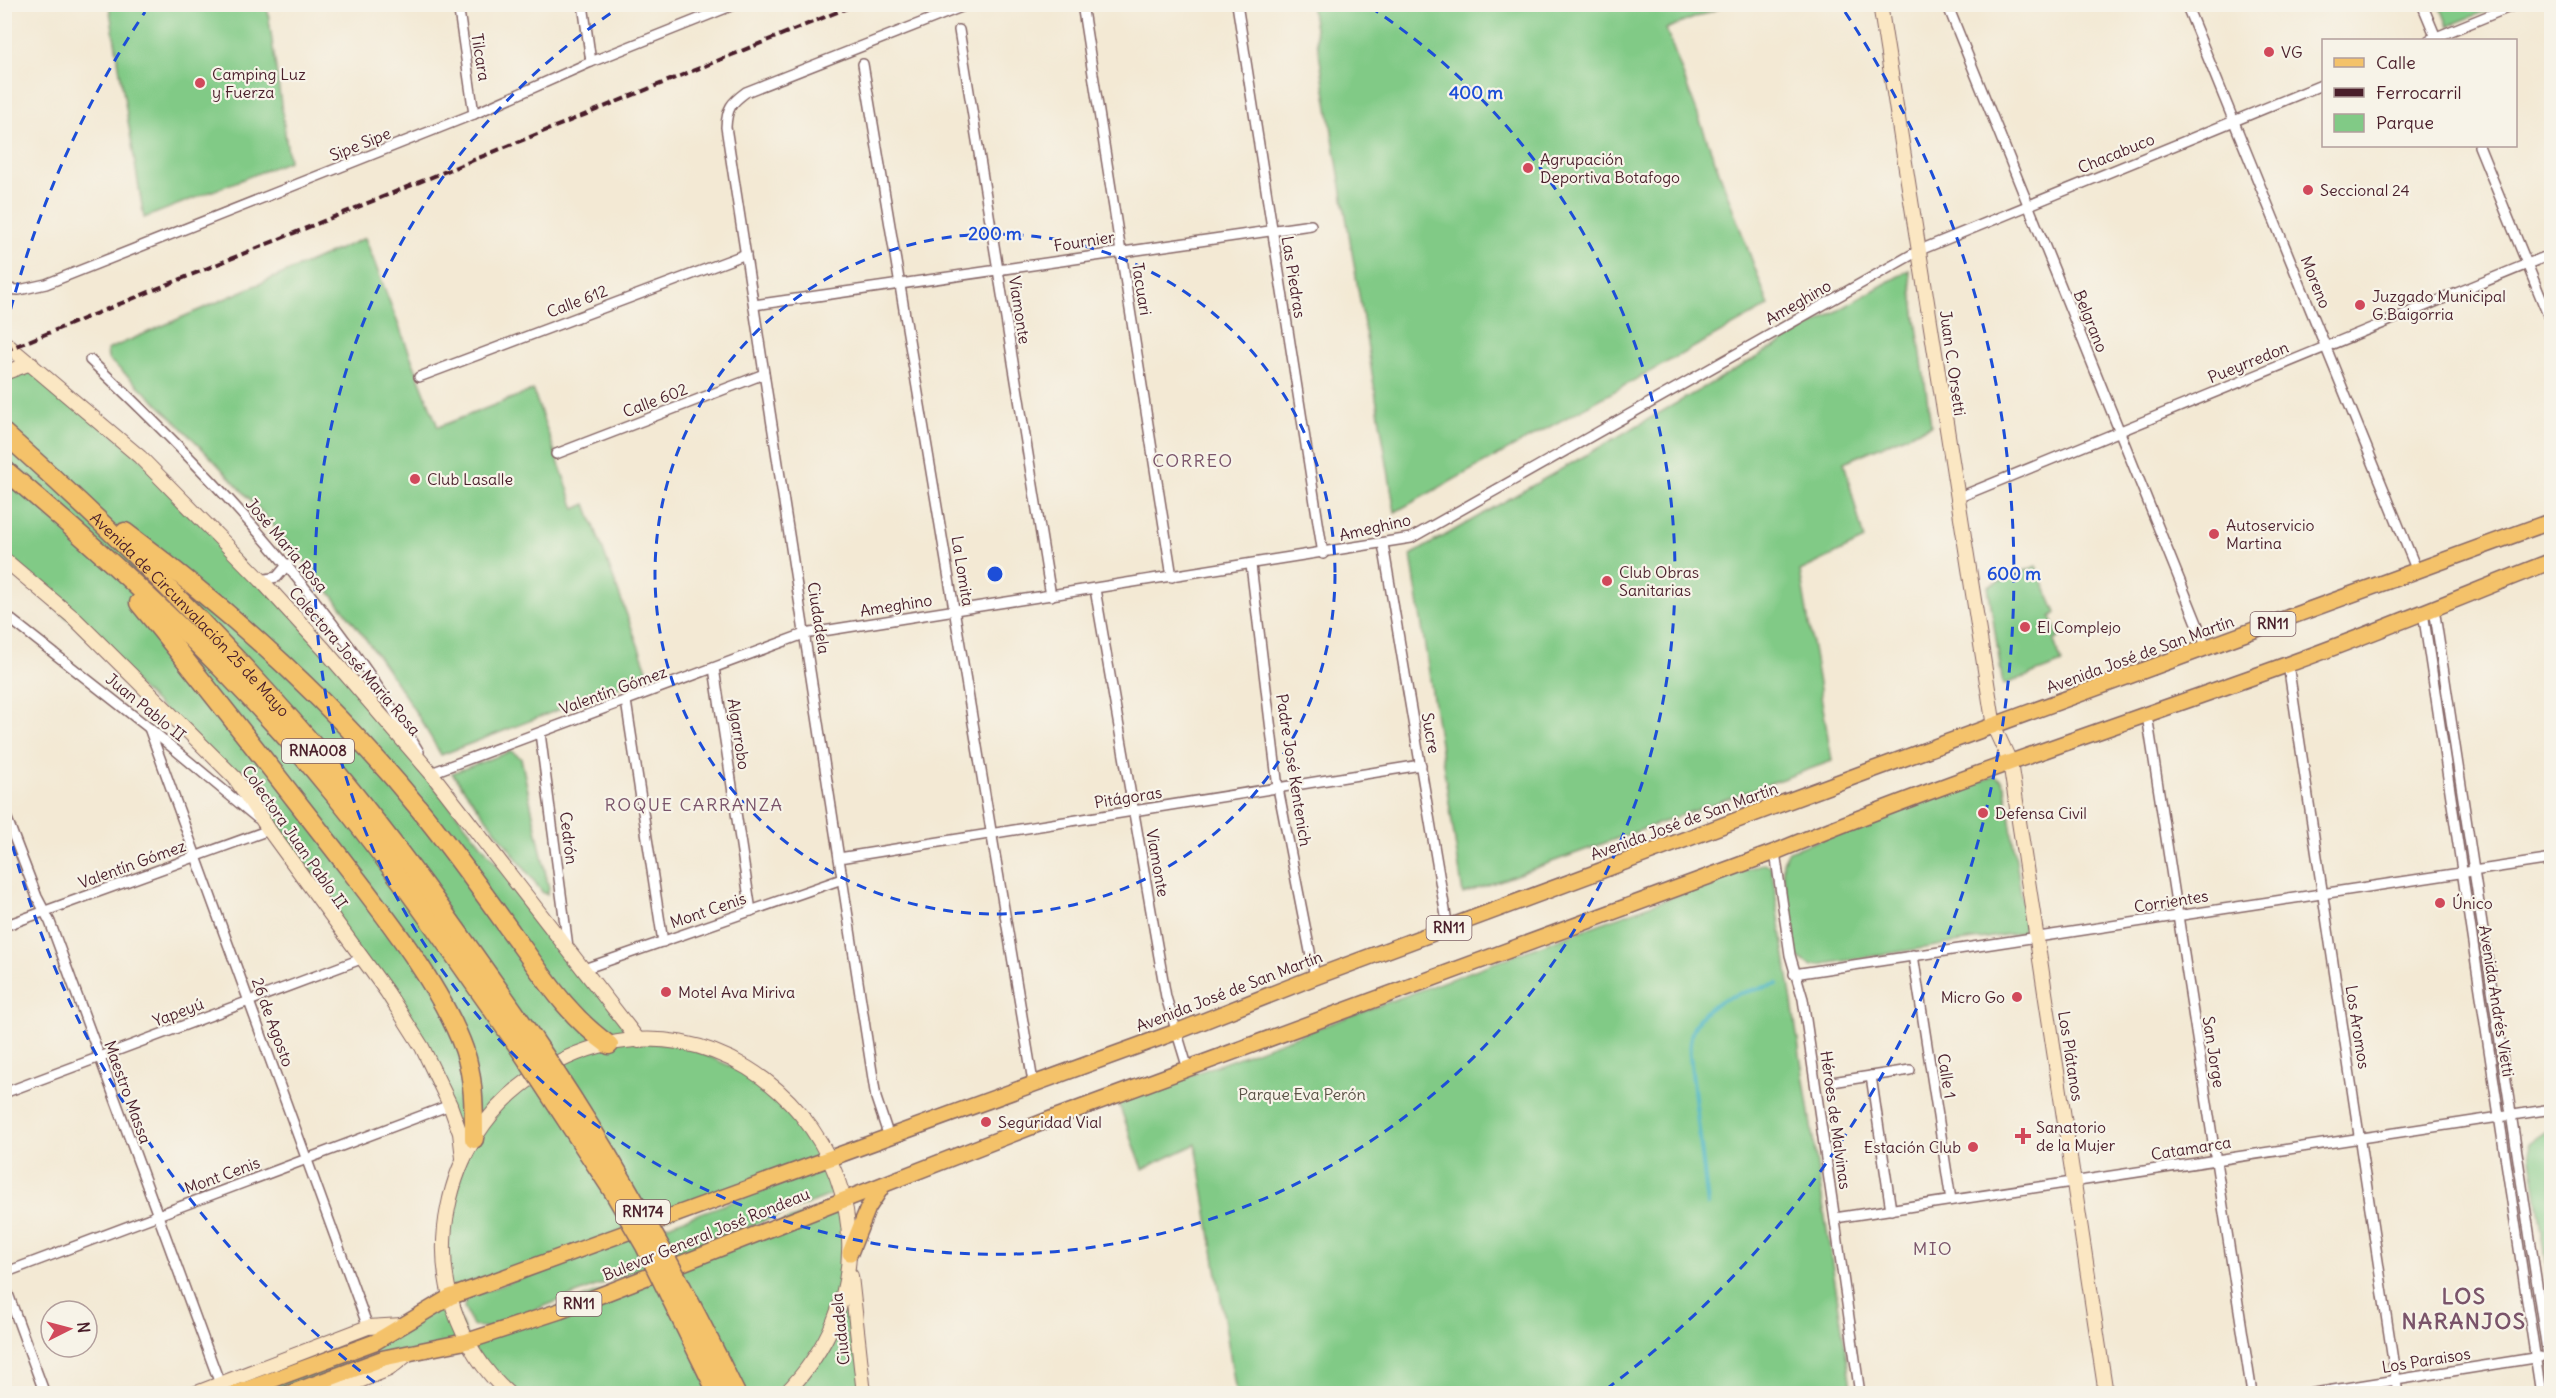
<svg xmlns="http://www.w3.org/2000/svg" width="2556" height="1398" font-family="Delius,sans-serif">
  <style>
    .green { fill: #81ca86; stroke: #667458; stroke-width: 1.5 }
    .lines { fill: none; stroke-linecap: round; stroke-linejoin: round }
    .stream { stroke: #48b5c4; stroke-width: 4 }
    .street-casing { stroke: #856666; stroke-width: 12 }
    .secondary-casing { stroke: #856666; stroke-width: 16 }
    .primary-casing { stroke: #856666; stroke-width: 18 }
    .highway-casing { stroke: #856666; stroke-width: 21 }
    .street { stroke: #fff; stroke-width: 9 }
    .secondary { stroke: #fbe7c3; stroke-width: 14 }
    .primary { stroke: #f4c26a; stroke-width: 15 }
    .highway { stroke: #f4c26a; stroke-width: 18 }
    .rail { stroke: #4a1f2b; stroke-width: 4; stroke-dasharray: 9 4.5; stroke-linecap: butt }
    .highway-bridge-casing { stroke: #856666; stroke-width: 21; stroke-linecap: butt }
    .highway-bridge { stroke: #f4c26a; stroke-width: 18 }
    .ring { fill: none; stroke: #1d4ed8; stroke-width: 3; stroke-dasharray: 10 8 }
    .poi-dot { fill: #d1495b; stroke: #f7f3e8; stroke-width: 2 }
    .labels { text-anchor: middle; stroke-width: 4.5; stroke-linejoin: round; paint-order: stroke }
    .shield { fill: #f7f3e8; stroke: #7e5f64; stroke-width: 1.5 }
    .shield-label { font-size: 15px; font-weight: bold; fill: #4a1f2b }
    .poi-label { font-size: 16px; fill: #4a1f2b; stroke: #f7f3e8; text-anchor: start }
    .street-label { font-size: 16px; fill: #4a1f2b; stroke: #f7f3e8 }
    .park-label { font-size: 16px; fill: #5a5246; stroke: #f7f3e8 }
    .neighbourhood-label { font-size: 18px; letter-spacing: 1.5px; fill: #7a546a; stroke: #f7f3e8 }
    .district-label { font-size: 22px; font-weight: bold; letter-spacing: 1.5px; fill: #7a546a; stroke: #f7f3e8 }
    .centre { fill: #1d4ed8; stroke: #f7f3e8; stroke-width: 3 }
    .ring-label { font-size: 18px; text-anchor: middle; font-weight: bold; fill: #1d4ed8; stroke: #f7f3e8; stroke-width: 4.5; stroke-linejoin: round; paint-order: stroke }
  </style>
  <rect width="100%" height="100%" fill="#f7f3e8"/>
  <filter id="ink" filterUnits="userSpaceOnUse"><feTurbulence type="fractalNoise" baseFrequency=".0167" numOctaves="2"/><feDisplacementMap in="SourceGraphic" scale="12" xChannelSelector="R" yChannelSelector="G"/><feConvolveMatrix kernelMatrix="1 2 1 2 8 2 1 2 1" color-interpolation-filters="sRGB"/></filter>
  <filter id="wash" filterUnits="userSpaceOnUse"><feTurbulence type="fractalNoise" baseFrequency=".008" numOctaves="4" result="noise"/><feDisplacementMap in="SourceGraphic" scale="24" xChannelSelector="R" yChannelSelector="G"/><feGaussianBlur stdDeviation="1.35" result="paint"/><feColorMatrix in="noise" values="0 0 0 0 0 0 0 0 0 0 0 0 0 0 0 0 0 1.4 0 .05"/><feComposite in="paint" operator="in"/></filter>
  <g filter="url(#wash)">
    <rect width="100%" height="100%" fill="#f3e9d4"/>
    <g class="green">
      <path d="M109 5H267L289 161 144 218Z"/>
      <path d="M1311 5H1727L1666 29 1769 306 1395 512Z"/>
      <path d="M2440 5H2501L2448 26Z"/>
      <path d="M365 238 438 427 533 390 575 509 586 504 649 675 441 755C385 655 311 564 232 480 193 438 152 396 108 359L107 350Z"/>
      <path d="M1909 270 1931 425 1844 462 1864 540 1800 571 1832 761 1463 894 1411 555Z"/>
      <path d="M31 363 140 457 324 649 639 1041 684 1045 772 1085 830 1158 451 1297 468 1341 844 1199 864 1393H509L467 1341 408 1354 327 1393H194L368 1327 402 1325 450 1297 443 1265 463 1158 422 1047 235 778 5 559V373Z"/>
      <path d="M2036 566 2056 613 2051 617 2059 638 2054 641 2062 663 2003 685 1988 586Z"/>
      <path d="M511 751 521 758 549 889 547 894 543 893 452 773Z"/>
      <path d="M1995 776 2001 780 2005 787 2025 920 2023 932 1812 966 1796 956 1783 871V862L1789 851Z"/>
      <path d="M1764 863 1770 866 1772 872 1852 1393H1236L1196 1144 1143 1169 1118 1102Z"/>
      <path d="M2551 1128 2552 1129 2551 1294 2529 1143Z"/>
      <path d="M828 1167 835 1193 826 1197 488 1328 473 1326 464 1307 466 1298Z"/>
    </g>
    <g class="lines">
      <path class="stream" d="M1708 1205 1690 1056C1685 1002 1736 994 1778 984"/>
    </g>
  </g>
  <g filter="url(#ink)">
    <g class="lines">
      <g class="street-casing">
        <g id="street">
          <path d="M458 4 474 114"/>
          <path d="M583 4 591 62"/>
          <path d="M1082 4 1172 577"/>
          <path d="M1237 4 1323 554"/>
          <path d="M1947 4 2207 648"/>
          <path d="M2186 4 2417 571"/>
          <path d="M2422 4 2437 40"/>
          <path d="M959 30 1051 596"/>
          <path d="M2429 40 2517 4"/>
          <path d="M863 64 1033 1082"/>
          <path d="M2479 146 2552 325"/>
          <path d="M4 289 19 290 46 284 474 114 591 62 736 4"/>
          <path d="M754 305 1311 225"/>
          <path d="M90 360C215 477 332 604 419 752"/>
          <path d="M419 377 746 254"/>
          <path d="M556 454 764 374"/>
          <path d="M1957 498 2552 254"/>
          <path d="M1383 544 1448 928"/>
          <path d="M1251 565 1278 788 1315 977"/>
          <path d="M261 580 277 577 288 564"/>
          <path d="M1095 589 1166 997 1188 1069"/>
          <path d="M2434 608 2552 1383"/>
          <path d="M2423 612 2541 1394"/>
          <path d="M4 614 149 728 257 818"/>
          <path d="M2288 664 2398 1394"/>
          <path d="M714 668 751 911"/>
          <path d="M626 701 663 942"/>
          <path d="M2147 715 2252 1394"/>
          <path d="M149 728 368 1327"/>
          <path d="M540 733 568 947"/>
          <path d="M429 769 431 773 804 634 1411 538 1920 250 2324 84"/>
          <path d="M4 811 37 897 50 922 220 1384"/>
          <path d="M1775 852 1790 955 1803 999 1860 1394"/>
          <path d="M839 858 1421 765"/>
          <path d="M4 926 269 830"/>
          <path d="M1913 955 1951 1200"/>
          <path d="M584 969 842 879"/>
          <path d="M1794 974 2552 859"/>
          <path d="M1871 1076 1891 1210"/>
          <path d="M1832 1082 1910 1070"/>
          <path d="M4 1093 361 959"/>
          <path d="M889 1137 876 1098 726 127C727 108 731 103 746 92L969 4"/>
          <path d="M1835 1218 2552 1109"/>
          <path d="M4 1273 450 1105"/>
          <path d="M4 1283 45 1394"/>
          <path d="M2308 1394 2540 1357"/>
        </g>
      </g>
      <g class="secondary-casing">
        <g id="secondary">
          <path d="M1880 4 1994 727 2010 762 2106 1394"/>
          <path d="M4 342 140 457 261 580 324 649 431 773 639 1041"/>
          <path d="M4 373 31 363"/>
          <path d="M4 559 75 619 235 778 269 830 387 992 422 1047 450 1105 460 1133 463 1158"/>
          <path d="M851 1276 864 1394"/>
          <path d="M194 1394 368 1327 402 1325"/>
          <path d="M327 1394 389 1369 408 1354"/>
          <path d="M509 1394C457 1347 434 1276 448 1208 458 1156 486 1110 530 1079 733 937 964 1210 785 1394"/>
        </g>
      </g>
      <g class="primary-casing">
        <g id="primary">
          <path d="M850 1253 868 1208 883 1185"/>
          <path d="M234 1394 375 1342 450 1297 469 1290 1176 1032 1315 977 1861 774 2552 521"/>
          <path d="M288 1394 384 1358 468 1341 560 1311 1051 1119 1775 852C1943 782 2115 727 2286 665 2375 633 2463 596 2552 561"/>
        </g>
      </g>
      <g class="highway-casing">
        <g id="highway">
          <path id="s1" d="M4 433C126 542 243 658 346 784 413 866 473 953 534 1040"/>
          <path d="M4 469C121 568 237 674 333 793 400 875 459 962 520 1049"/>
          <path d="M125 532C232 612 331 701 416 805 451 847 482 891 514 936 544 977 567 1015 609 1045"/>
          <path d="M139 603C205 683 269 766 333 848 376 904 440 983 464 1049 474 1077 474 1109 474 1139"/>
        </g>
      </g>
      <use href="#street" class="street"/>
      <use href="#secondary" class="secondary"/>
      <use href="#primary" class="primary"/>
      <use href="#highway" class="highway"/>
      <path class="rail" d="M4 351 857 4"/>
      <g class="highway-bridge-casing">
        <g id="highway-bridge">
          <path d="M534 1040C611 1153 676 1270 736 1394"/>
          <path d="M520 1049 613 1191 645 1246 718 1394"/>
        </g>
      </g>
      <use href="#highway-bridge" class="highway-bridge"/>
    </g>
  </g>
  <g class="ring">
    <circle cx="995" cy="574" r="340"/>
    <path d="M1370 7A680 680 0 1 1 620 7"/>
    <path d="M389 1393A1019 1019 0 0 1 6 821M6 327A1019 1019 0 0 1 145 12M1845 12A1019 1019 0 0 1 1601 1393"/>
  </g>
  <g class="poi-dot">
    <circle cx="2269" cy="52" r="6"/>
    <circle cx="200" cy="83" r="6"/>
    <circle cx="1528" cy="168" r="6"/>
    <circle cx="2308" cy="190" r="6"/>
    <circle cx="2360" cy="305" r="6"/>
    <circle cx="415" cy="479" r="6"/>
    <circle cx="2214" cy="534" r="6"/>
    <circle cx="1607" cy="581" r="6"/>
    <circle cx="2025" cy="627" r="6"/>
    <circle cx="1983" cy="813" r="6"/>
    <circle cx="2440" cy="903" r="6"/>
    <circle cx="666" cy="992" r="6"/>
    <circle cx="2017" cy="997" r="6"/>
    <circle cx="986" cy="1122" r="6"/>
    <path d="M2020 1127h6v6h6v6h-6v6h-6v-6h-6v-6h6z"/>
    <circle cx="1973" cy="1147" r="6"/>
  </g>
  <g class="labels">
    <g class="shield">
      <rect x="2250.5" y="612" width="45" height="24" rx="4.5"/>
      <rect x="282" y="739" width="72" height="24" rx="4.5"/>
      <rect x="1426.5" y="916" width="45" height="24" rx="4.5"/>
      <rect x="616" y="1200" width="54" height="24" rx="4.5"/>
      <rect x="556.5" y="1292" width="45" height="24" rx="4.5"/>
    </g>
    <g class="shield-label">
      <text x="2273" y="629">RN11</text>
      <text x="318" y="756">RNA008</text>
      <text x="1449" y="933">RN11</text>
      <text x="643" y="1217">RN174</text>
      <text x="579" y="1309">RN11</text>
    </g>
    <g class="poi-label">
      <text x="2281" y="58">VG</text>
      <text x="212" y="80">Camping Luz<tspan x="212" dy="18">y Fuerza</tspan></text>
      <text x="1540" y="165">Agrupación<tspan x="1540" dy="18">Deportiva Botafogo</tspan></text>
      <text x="2320" y="196">Seccional 24</text>
      <text x="2372" y="302">Juzgado Municipal<tspan x="2372" dy="18">G.Baigorria</tspan></text>
      <text x="427" y="485">Club Lasalle</text>
      <text x="2226" y="531">Autoservicio<tspan x="2226" dy="18">Martina</tspan></text>
      <text x="1619" y="578">Club Obras<tspan x="1619" dy="18">Sanitarias</tspan></text>
      <text x="2037" y="633">El Complejo</text>
      <text x="1995" y="819">Defensa Civil</text>
      <text x="2452" y="909">Único</text>
      <text x="678" y="998">Motel Ava Miriva</text>
      <text x="2005" y="1003" text-anchor="end">Micro Go</text>
      <text x="998" y="1128">Seguridad Vial</text>
      <text x="2036" y="1133">Sanatorio<tspan x="2036" dy="18">de la Mujer</tspan></text>
      <text x="1961" y="1153" text-anchor="end">Estación Club</text>
    </g>
    <g class="street-label">
      <text transform="translate(481 57) rotate(81)" y="6">Tilcara</text>
      <text transform="translate(360 144) rotate(-22)" y="6">Sipe Sipe</text>
      <text transform="translate(2116 153) rotate(-22)" y="6">Chacabuco</text>
      <text transform="translate(1084 241) rotate(-9)" y="6">Fournier</text>
      <text transform="translate(1294 277) rotate(81)" y="6">Las Piedras</text>
      <text transform="translate(2316 282) rotate(68)" y="6">Moreno</text>
      <text transform="translate(1142 289) rotate(81)" y="6">Tacuari</text>
      <text transform="translate(577 301) rotate(-21)" y="6">Calle 612</text>
      <text transform="translate(1798 302) rotate(-30)" y="6">Ameghino</text>
      <text transform="translate(1020 310) rotate(81)" y="6">Viamonte</text>
      <text transform="translate(2091 321) rotate(68)" y="6">Belgrano</text>
      <text transform="translate(2248 362) rotate(-22)" y="6">Pueyrredon</text>
      <text transform="translate(1953 363) rotate(82)" y="6">Juan C. Orsetti</text>
      <text transform="translate(655 400) rotate(-21)" y="6">Calle 602</text>
      <text transform="translate(1375 527) rotate(-13)" y="6">Ameghino</text>
      <text transform="translate(287 545) rotate(50)" y="6">José María Rosa</text>
      <text transform="translate(963 571) rotate(81)" y="6">La Lomita</text>
      <text transform="translate(896 605) rotate(-9)" y="6">Ameghino</text>
      <text dy="6" stroke="none"><textPath href="#s1" startOffset="260">Avenida de Circunvalación 25 de Mayo</textPath></text>
      <text transform="translate(819 618) rotate(81)" y="6">Ciudadela</text>
      <text transform="translate(2140 654) rotate(-20)" y="6">Avenida José de San Martín</text>
      <text transform="translate(355 661) rotate(49)" y="6">Colectora José María Rosa</text>
      <text transform="translate(613 690) rotate(-20)" y="6">Valentín Gómez</text>
      <text transform="translate(146 707) rotate(39)" y="6">Juan Pablo II</text>
      <text transform="translate(1431 733) rotate(80)" y="6">Sucre</text>
      <text transform="translate(739 734) rotate(81)" y="6">Algarrobo</text>
      <text transform="translate(1294 770) rotate(81)" y="6">Padre José Kentenich</text>
      <text transform="translate(1128 797) rotate(-9)" y="6">Pitágoras</text>
      <text transform="translate(1684 821) rotate(-20)" y="6">Avenida José de San Martín</text>
      <text transform="translate(295 837) rotate(55)" y="6">Colectora Juan Pablo II</text>
      <text transform="translate(569 838) rotate(83)" y="6">Cedrón</text>
      <text transform="translate(1158 863) rotate(80)" y="6">Viamonte</text>
      <text transform="translate(132 864) rotate(-20)" y="6">Valentín Gómez</text>
      <text transform="translate(2171 901) rotate(-9)" y="6">Corrientes</text>
      <text transform="translate(708 910) rotate(-19)" y="6">Mont Cenis</text>
      <text transform="translate(1229 991) rotate(-21)" y="6">Avenida José de San Martín</text>
      <text transform="translate(2497 1001) rotate(81)" y="6">Avenida Andrés Vietti</text>
      <text transform="translate(178 1012) rotate(-21)" y="6">Yapeyú</text>
      <text transform="translate(273 1022) rotate(70)" y="6">26 de Agosto</text>
      <text transform="translate(2358 1027) rotate(81)" y="6">Los Aromos</text>
      <text transform="translate(2214 1052) rotate(81)" y="6">San Jorge</text>
      <text transform="translate(2071 1056) rotate(81)" y="6">Los Plátanos</text>
      <text transform="translate(1947 1076) rotate(81)" y="6">Calle 1</text>
      <text transform="translate(128 1092) rotate(70)" y="6">Maestro Massa</text>
      <text transform="translate(1836 1120) rotate(82)" y="6">Héroes de Malvinas</text>
      <text transform="translate(2191 1148) rotate(-9)" y="6">Catamarca</text>
      <text transform="translate(222 1175) rotate(-20)" y="6">Mont Cenis</text>
      <text transform="translate(706 1234) rotate(-22)" y="6">Bulevar General José Rondeau</text>
      <text transform="translate(840 1329) rotate(-96)" y="6">Ciudadela</text>
      <text transform="translate(2426 1360) rotate(-9)" y="6">Los Paraisos</text>
    </g>
    <g class="park-label">
      <text x="1302" y="1100">Parque Eva Perón</text>
    </g>
    <g class="neighbourhood-label">
      <text x="1193" y="467">CORREO</text>
      <text x="694" y="811">ROQUE CARRANZA</text>
      <text x="1933" y="1255">MIO</text>
    </g>
    <g class="district-label">
      <text x="2464" y="1304">LOS<tspan x="2464" dy="25">NARANJOS</tspan></text>
    </g>
  </g>
  <circle cx="995" cy="574" r="9" class="centre"/>
  <g class="ring-label">
    <text x="1476" y="99">400 m</text>
    <text x="995" y="240">200 m</text>
    <text x="2014" y="580">600 m</text>
  </g>
  <rect width="2556" height="1398" fill="none" stroke="#f7f3e8" stroke-width="24"/>
  <rect x="2322" y="39" width="195" height="108" fill="#f7f3e8" stroke="#b29e9c" stroke-width="1.5"/>
  <rect x="2334" y="58" width="30" height="9" fill="#f4c26a" stroke="#b29e9c" stroke-width="1.5"/>
  <text x="2376" y="69" font-size="18" fill="#4a1f2b">Calle</text>
  <rect x="2334" y="88" width="30" height="9" fill="#4a1f2b" stroke="#b29e9c" stroke-width="1.5"/>
  <text x="2376" y="99" font-size="18" fill="#4a1f2b">Ferrocarril</text>
  <rect x="2334" y="114" width="30" height="18" fill="#81ca86" stroke="#b29e9c" stroke-width="1.5"/>
  <text x="2376" y="129" font-size="18" fill="#4a1f2b">Parque</text>
  <g transform="translate(69 1329) rotate(84)"><circle r="28" fill="#f7f3e8" stroke="#b29e9c" stroke-width="1.5"/>
  <path d="M0-4.5L10 22L0 15L-10 22Z" fill="#d1495b"/>
  <text y="-9" font-size="16" font-weight="bold" text-anchor="middle" fill="#4a1f2b">N</text>
  </g>
</svg>
